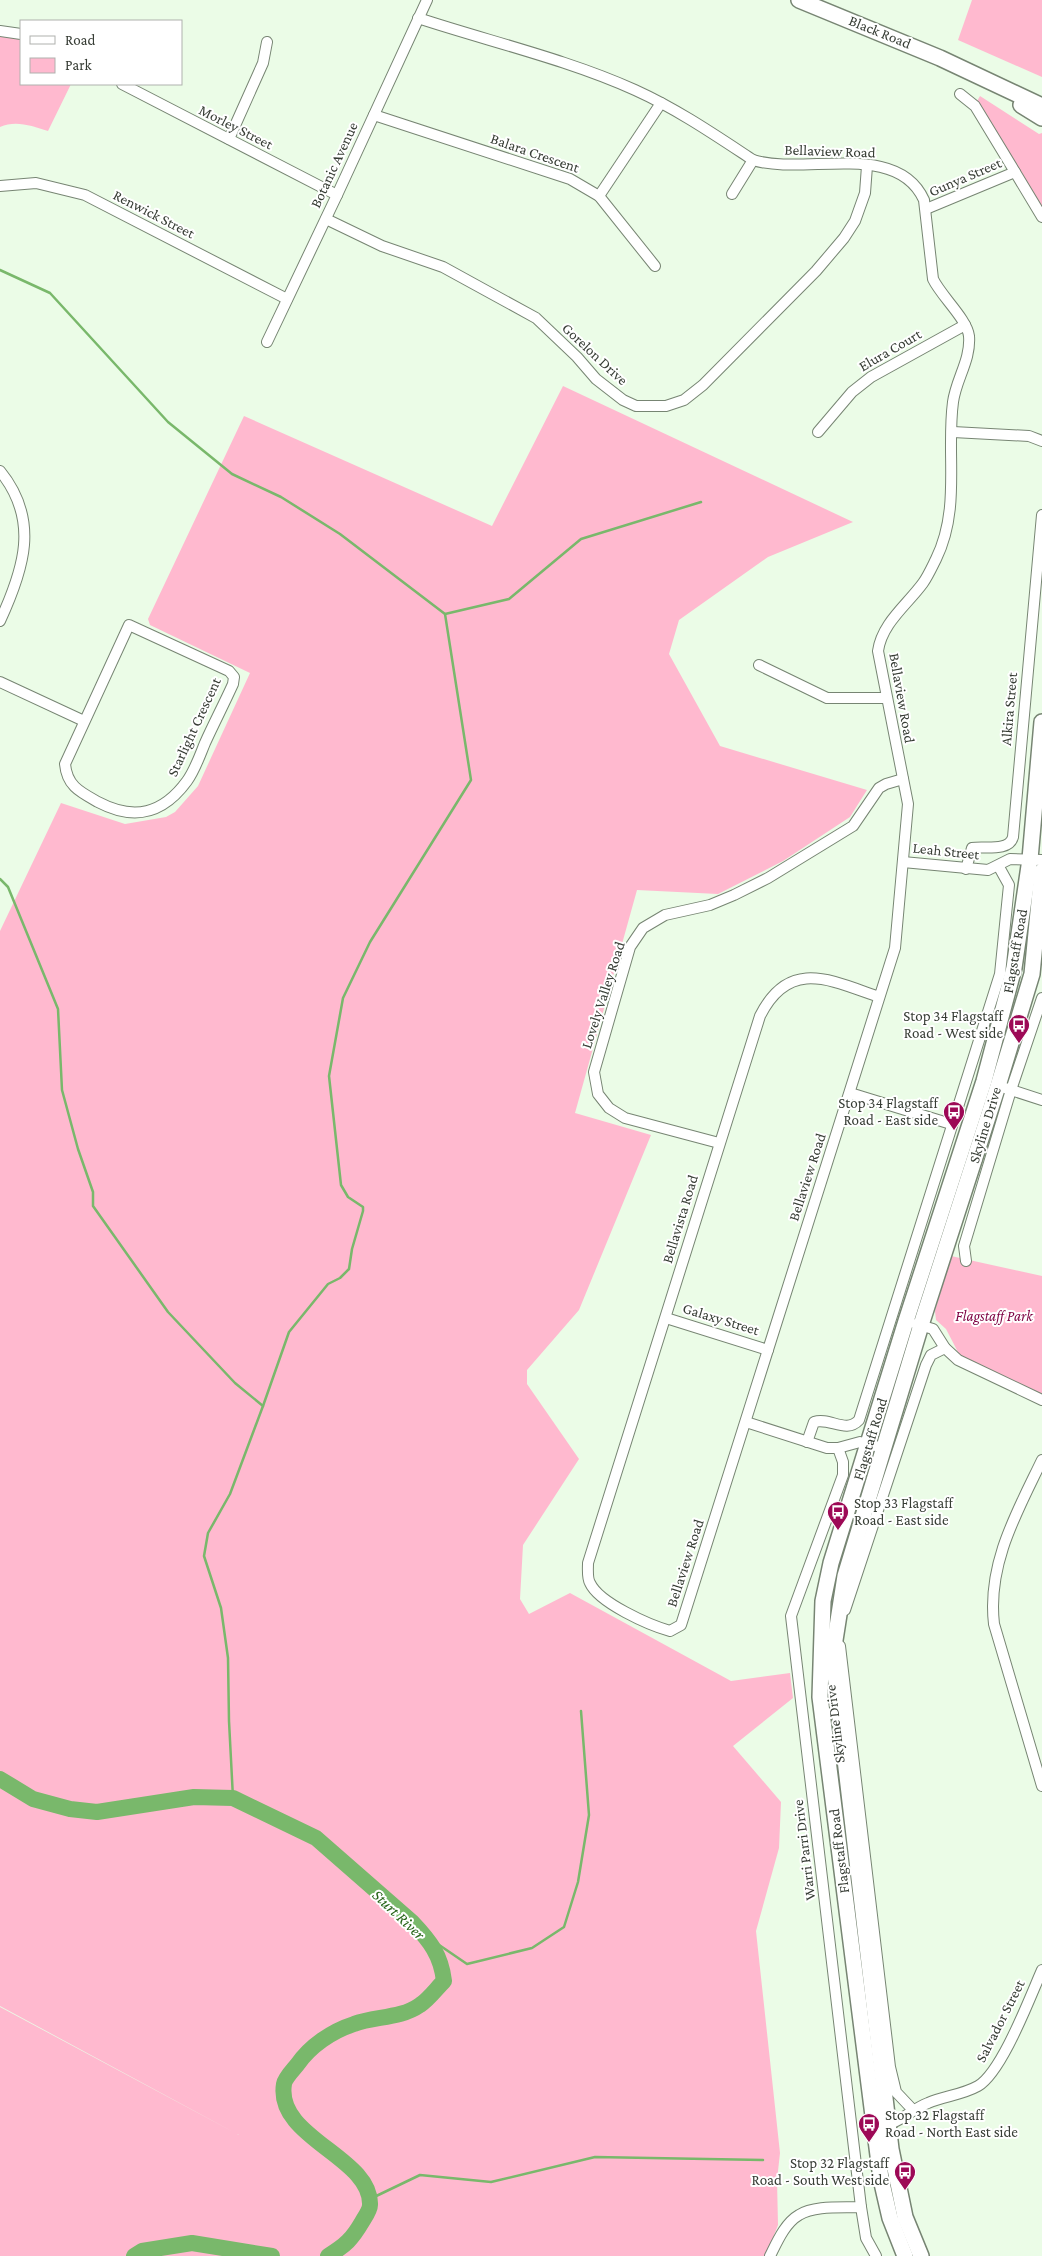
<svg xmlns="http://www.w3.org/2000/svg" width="1042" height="2256" font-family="'Crimson Pro',serif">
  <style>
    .green { fill: #ffb9cf }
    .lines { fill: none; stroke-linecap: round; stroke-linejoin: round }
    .stream { stroke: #79b86b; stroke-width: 2.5 }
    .river { stroke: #79b86b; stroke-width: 16 }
    .street-casing { stroke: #778573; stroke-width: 12 }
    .secondary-casing { stroke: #778573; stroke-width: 18 }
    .street { stroke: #fff; stroke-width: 10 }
    .secondary { stroke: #fff; stroke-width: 15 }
    .labels { text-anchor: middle; stroke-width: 4; stroke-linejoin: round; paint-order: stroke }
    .street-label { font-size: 15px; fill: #373d35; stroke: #fff }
    .poi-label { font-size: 15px; fill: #373d35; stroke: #fff; text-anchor: end }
    .park-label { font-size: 15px; font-style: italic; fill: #7d0042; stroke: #fff }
    .water-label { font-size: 16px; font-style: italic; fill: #28651a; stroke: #fff }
  </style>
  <rect width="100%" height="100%" fill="#ebfce7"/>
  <g class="green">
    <path d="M972 0H1042V77L958 40Z"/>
    <path d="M0 36 21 38V84H71L48 131C32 126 16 120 0 127Z"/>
    <path d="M980 96 1039 134 1042 133V208L976 103Z"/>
    <path d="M563 386 853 522 768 557 679 620 669 654 720 746 867 790 850 817 783 861 718 894 637 890 575 1113 651 1135 579 1310 527 1370V1384L579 1459 523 1545 520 1599 529 1614 570 1593 731 1681 790 1673 793 1698 733 1746 781 1802 779 1848 756 1931 780 2153 777 2180 778 2225 766 2256H0V2007L239 2135 0 2006V931L61 803 125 824 166 817 175 812 198 786 250 673 150 625 148 619 244 416 492 526Z"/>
    <path d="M951 1256 1042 1276V1395L960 1356 946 1329 936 1320 935 1311Z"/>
  </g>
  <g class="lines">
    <g class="stream">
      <path d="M0 270 50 293 168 422 232 474 281 497 340 534 445 614 471 780 370 942 343 998 329 1076 341 1185 348 1197 363 1207V1211L352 1249 349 1269 340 1278 328 1284 289 1332 263 1406"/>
      <path d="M445 614 509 599 581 539 701 502"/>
      <path d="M0 879 8 887 58 1009 62 1090 78 1149 93 1192V1206L168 1312 235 1383 263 1406 230 1494 208 1533 204 1556 221 1608 228 1658 229 1721 233 1798"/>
      <path d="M426 1936 467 1964 532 1948 564 1927 578 1882 589 1815 581 1711"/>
      <path d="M370 2199 420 2175 491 2182 595 2157 763 2160"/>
    </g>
    <g class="river">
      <path d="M0 1779 33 1799 70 1809 97 1812 194 1797 233 1798 316 1838 412 1922C430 1941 441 1955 444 1981 436 1989 429 1999 420 2005 400 2019 375 2016 354 2024 332 2031 310 2046 297 2065 293 2070 285 2078 284 2084 275 2138 372 2157 370 2205 370 2210 365 2217 362 2222 352 2239 346 2245 328 2256"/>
      <path d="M134 2256 142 2251 192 2243 272 2256"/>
    </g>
    <g class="street-casing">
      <g id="street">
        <path d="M418 18C491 42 566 59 635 90 677 109 715 135 753 160 804 176 897 140 924 200L933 279C941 296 967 319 969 336 971 360 956 379 953 402 946 454 961 508 936 559 932 567 928 576 923 583 907 605 882 623 878 651L908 804 895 948 681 1625 670 1631C649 1625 599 1603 590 1583 587 1578 588 1569 588 1563L760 1016C789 958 830 980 879 997"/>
        <path d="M0 31 21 34"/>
        <path d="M122 84 337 195"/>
        <path d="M960 94 975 106 1015 172"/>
        <path d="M374 115 570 179 599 196 655 266"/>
        <path d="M229 139 263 63 267 42"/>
        <path d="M0 186 36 183 85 195 287 299"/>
        <path d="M732 194 753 160"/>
        <path d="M599 196 661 103"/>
        <path d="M926 209 1015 172 1042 217"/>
        <path d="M326 219 382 246 443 267 536 318 577 357 596 379 623 400 636 406H666L684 400 703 385 816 271 844 238 855 221 865 193 867 166"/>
        <path d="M267 342 337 195 427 0"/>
        <path d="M818 432 852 392 871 377 965 325"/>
        <path d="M953 432 1029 436 1042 441"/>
        <path d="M0 471C40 520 24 569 0 621"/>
        <path d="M129 625 229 671 234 677 233 684C224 704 214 723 205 743 200 755 195 770 187 781 163 814 134 821 98 802 80 792 67 786 65 764Z"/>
        <path d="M759 665 827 698H886"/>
        <path d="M0 682 84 721"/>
        <path d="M903 862 988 870 1010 859 1042 860"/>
        <path d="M966 869 972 848C984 846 1009 852 1013 837L1042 515"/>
        <path d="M1005 1088 1042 1100"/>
        <path d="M850 1093 951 1124"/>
        <path d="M719 1143 625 1118 609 1108 598 1094 594 1072 630 947 643 928 665 915 710 905 734 895 768 878 853 826 879 788 886 784 903 779"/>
        <path d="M966 1261 964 1246 1011 1090 1042 998"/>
        <path d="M666 1318 768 1350"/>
        <path d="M916 1324 933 1329 945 1348 958 1360 1042 1400"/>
        <path d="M746 1422 827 1448H838L860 1442 883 1448"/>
        <path d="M807 1442 814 1422C830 1417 846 1434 859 1420L1000 974 1009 885 999 867"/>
        <path d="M838 1448 843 1462V1475L791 1616 861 2207 866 2238 876 2256"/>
        <path d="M1042 1460C1017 1512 987 1564 994 1624L1042 1786"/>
        <path d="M845 1610 926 1365 931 1355 945 1348"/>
        <path d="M840 1646 890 2067 896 2092 913 2110"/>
        <path d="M884 2126C901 2122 912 2109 928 2103 944 2096 962 2095 978 2086 1002 2072 1030 1997 1042 1970"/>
        <path d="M770 2256C777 2242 785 2223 799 2215 815 2205 843 2208 861 2207"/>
      </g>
    </g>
    <g class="secondary-casing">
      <g id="secondary">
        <path d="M799 0 940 58 1042 106"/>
        <path d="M1021 105 1042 118"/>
        <path d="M905 2256 890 2218 881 2179 820 1697 823 1601 831 1563 906 1321 984 1081 1014 968 1030 859 1042 722"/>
        <path d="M921 2256 905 2217 891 2149 834 1666 835 1640 845 1576 921 1325 998 1086 1032 974 1042 871"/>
      </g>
    </g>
    <use href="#street" class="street"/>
    <use href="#secondary" class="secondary"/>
  </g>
  <defs>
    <g id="bus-pin" transform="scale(1.125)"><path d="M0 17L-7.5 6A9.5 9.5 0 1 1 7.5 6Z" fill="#9d0956" stroke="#fff"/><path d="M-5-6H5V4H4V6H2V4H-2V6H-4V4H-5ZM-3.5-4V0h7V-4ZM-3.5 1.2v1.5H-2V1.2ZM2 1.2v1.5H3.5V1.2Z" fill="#fff"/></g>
  </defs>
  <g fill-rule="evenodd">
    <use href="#bus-pin" x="1019" y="1025"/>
    <use href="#bus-pin" x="954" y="1112"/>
    <use href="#bus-pin" x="838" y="1512"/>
    <use href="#bus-pin" x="869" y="2124"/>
    <use href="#bus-pin" x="905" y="2172"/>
  </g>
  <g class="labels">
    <g class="street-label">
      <text transform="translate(880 32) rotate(22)" y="5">Black Road</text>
      <text transform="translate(236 127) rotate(27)" y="5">Morley Street</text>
      <text transform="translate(830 151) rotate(2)" y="5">Bellaview Road</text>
      <text transform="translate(535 153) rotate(19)" y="5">Balara Crescent</text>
      <text transform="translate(334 165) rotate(-65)" y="5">Botanic Avenue</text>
      <text transform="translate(965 177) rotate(-23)" y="5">Gunya Street</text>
      <text transform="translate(154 214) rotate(27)" y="5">Renwick Street</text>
      <text transform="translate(890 350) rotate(-30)" y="5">Elura Court</text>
      <text transform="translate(595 354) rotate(43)" y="5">Gorelon Drive</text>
      <text transform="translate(902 698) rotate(80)" y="5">Bellaview Road</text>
      <text transform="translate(1009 709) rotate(-85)" y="5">Alkira Street</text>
      <text transform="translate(194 727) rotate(-65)" y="5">Starlight Crescent</text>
      <text transform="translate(946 851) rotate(6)" y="5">Leah Street</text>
      <text transform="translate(1015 951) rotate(-80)" y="5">Flagstaff Road</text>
      <text transform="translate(603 995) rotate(-72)" y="5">Lovely Valley Road</text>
      <text transform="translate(985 1125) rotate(-73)" y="5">Skyline Drive</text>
      <text transform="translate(807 1177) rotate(-72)" y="5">Bellaview Road</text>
      <text transform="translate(680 1219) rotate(-73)" y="5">Bellavista Road</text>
      <text transform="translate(721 1319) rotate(17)" y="5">Galaxy Street</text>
      <text transform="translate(870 1439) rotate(-73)" y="5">Flagstaff Road</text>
      <text transform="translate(685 1563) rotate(-72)" y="5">Bellaview Road</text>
      <text transform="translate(835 1724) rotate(-97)" y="5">Skyline Drive</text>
      <text transform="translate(804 1850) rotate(-97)" y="5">Warri Parri Drive</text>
      <text transform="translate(839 1851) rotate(-97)" y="5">Flagstaff Road</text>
      <text transform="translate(1000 2021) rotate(-63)" y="5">Salvador Street</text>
    </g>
    <g class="poi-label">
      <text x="1003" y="1021">Stop 34 Flagstaff<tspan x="1003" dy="17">Road - West side</tspan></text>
      <text x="938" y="1108">Stop 34 Flagstaff<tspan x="938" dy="17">Road - East side</tspan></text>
      <text x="854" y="1508" text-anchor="start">Stop 33 Flagstaff<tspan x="854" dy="17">Road - East side</tspan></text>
      <text x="885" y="2120" text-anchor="start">Stop 32 Flagstaff<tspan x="885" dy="17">Road - North East side</tspan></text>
      <text x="889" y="2168">Stop 32 Flagstaff<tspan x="889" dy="17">Road - South West side</tspan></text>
    </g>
    <g class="park-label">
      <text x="994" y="1321">Flagstaff Park</text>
    </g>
    <g class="water-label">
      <text transform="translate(399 1914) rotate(43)" y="6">Sturt River</text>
    </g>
  </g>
  <rect x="20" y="20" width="162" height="65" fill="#ffffff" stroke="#afb1ae"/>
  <rect x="30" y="36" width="25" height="8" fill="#ffffff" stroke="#afb1ae"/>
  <text x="65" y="45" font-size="15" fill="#373d35">Road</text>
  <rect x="30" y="58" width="25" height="15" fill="#ffb9cf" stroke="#afb1ae"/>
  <text x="65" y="70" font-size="15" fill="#373d35">Park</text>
</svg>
